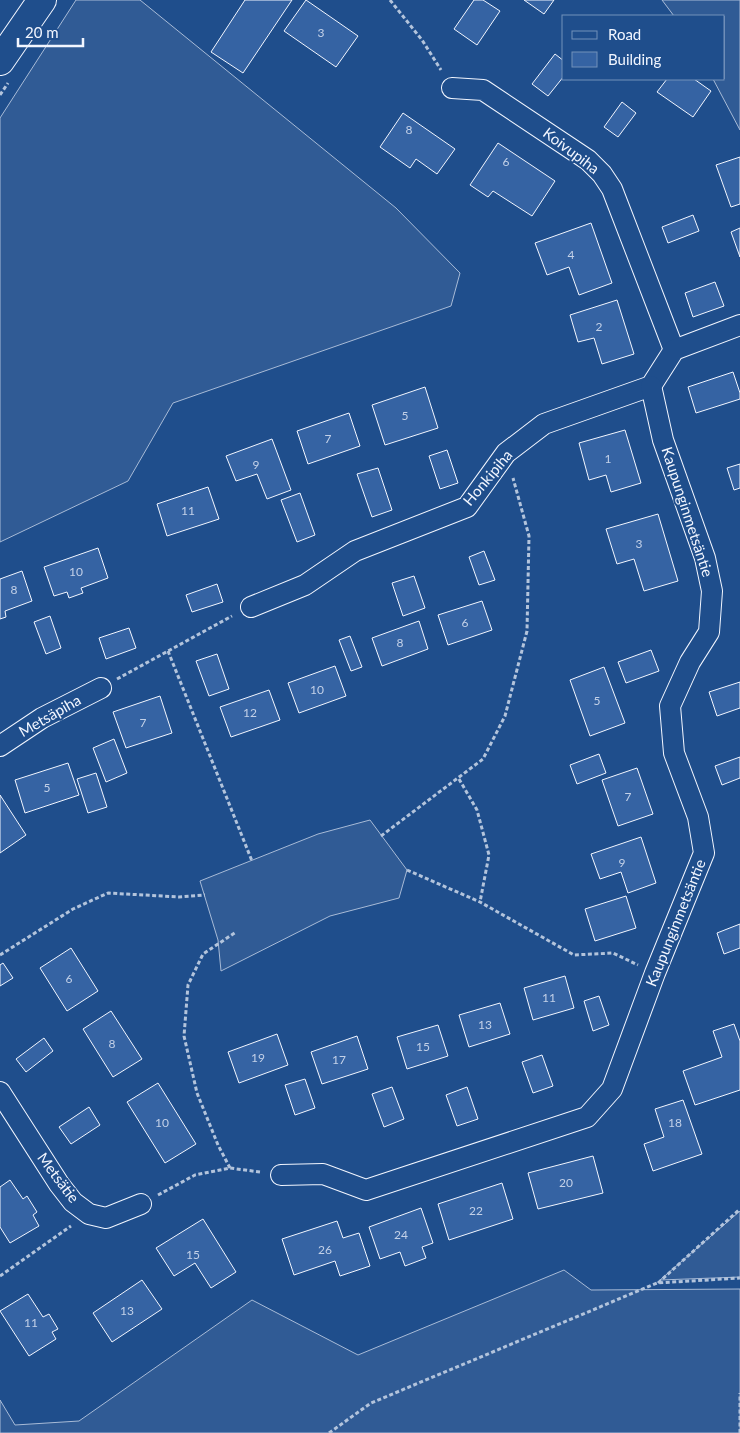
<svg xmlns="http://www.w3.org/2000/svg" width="740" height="1433" font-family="Lato,sans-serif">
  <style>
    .built { fill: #305b95; stroke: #a8bbd7 }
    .building { fill: #3563a3; stroke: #f2f6ff }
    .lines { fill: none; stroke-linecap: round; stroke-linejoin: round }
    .street-casing { stroke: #f2f6ff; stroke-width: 22 }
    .secondary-casing { stroke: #f2f6ff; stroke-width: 30 }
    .path { stroke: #b3c4dc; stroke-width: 3; stroke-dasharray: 4 2.5; stroke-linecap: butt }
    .street { stroke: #1f4e8c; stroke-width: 20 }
    .secondary { stroke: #1f4e8c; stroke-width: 28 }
    .labels { text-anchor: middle; stroke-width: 4; stroke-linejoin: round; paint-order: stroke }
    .number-label { font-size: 12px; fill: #c3d1e8 }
    .street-label { font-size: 15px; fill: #f2f6ff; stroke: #1f4e8c }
  </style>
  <rect width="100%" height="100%" fill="#1f4e8c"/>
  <g class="built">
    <path d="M76 0H140L396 208 460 273 451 306 173 403 128 481 0 542V118Z"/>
    <path d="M662 0H740V130L713 79H724V16H674Z"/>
    <path d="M370 820 407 870 399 898 330 916 221 971 218 940 200 881 318 834Z"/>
    <path d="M740 1211V1277L660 1280Z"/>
    <path d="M564 1270 591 1290 740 1289V1433H0V1400L15 1425 79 1421 252 1300 358 1355Z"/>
  </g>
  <g class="building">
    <path d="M245 0H292L243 73 211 52Z"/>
    <path d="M306 0 358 36 336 67 284 31Z"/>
    <path d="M474 0H483L500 11 477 45 454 29Z"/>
    <path d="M524 0H554L544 14Z"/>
    <path d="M555 54 564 61V76L548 96 532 84Z"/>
    <path d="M667 79H694L711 91 693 117 657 92Z"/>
    <path d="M622 102 636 113 618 137 604 127Z"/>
    <path d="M403 113 455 149 437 174 416 159 410 168 380 147Z"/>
    <path d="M498 143 555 181 532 216 493 191 488 197 470 185Z"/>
    <path d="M740 157V204L731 207 716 165Z"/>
    <path d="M693 215 699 231 668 243 662 227Z"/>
    <path d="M591 223 612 283 579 295 569 267 547 275 535 243Z"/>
    <path d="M740 228V257L731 232Z"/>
    <path d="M715 282 724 306 693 317 685 293Z"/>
    <path d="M617 300 634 354 602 364 594 338 578 342 570 315Z"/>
    <path d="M733 372 740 393V399L696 413 688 387Z"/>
    <path d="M425 387 438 428 385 445 372 405Z"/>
    <path d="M349 413 360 446 308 464 297 431Z"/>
    <path d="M625 430 641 483 611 492 606 475 589 480 579 443Z"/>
    <path d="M272 439 291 490 267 499 257 474 236 481 226 456Z"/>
    <path d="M447 450 458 483 440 489 429 456Z"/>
    <path d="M740 464V488L734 490 727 468Z"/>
    <path d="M378 468 392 510 372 517 357 474Z"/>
    <path d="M208 487 219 519 167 536 157 504Z"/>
    <path d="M300 493 315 535 297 542 281 500Z"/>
    <path d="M658 514 678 581 644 591 634 559 617 564 606 529Z"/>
    <path d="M98 548 108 578 81 588 83 593 69 598 67 592 54 596 44 567Z"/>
    <path d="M484 551 495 580 479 585 469 557Z"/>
    <path d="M22 571 32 601 5 611 6 617 0 619V579Z"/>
    <path d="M414 576 425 608 403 616 392 583Z"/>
    <path d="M217 584 223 602 192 612 186 595Z"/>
    <path d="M482 601 492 630 448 645 438 615Z"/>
    <path d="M50 616 61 648 46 654 34 622Z"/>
    <path d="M419 621 428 649 382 666 372 638Z"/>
    <path d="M129 628 136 648 106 659 99 638Z"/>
    <path d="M350 636 362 667 351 671 339 640Z"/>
    <path d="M651 650 659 671 626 683 618 662Z"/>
    <path d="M217 654 229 689 209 696 196 661Z"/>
    <path d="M335 666 346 696 299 713 288 683Z"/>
    <path d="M604 667 625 723 590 736 570 680Z"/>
    <path d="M740 682V708L717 716 709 692Z"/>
    <path d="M269 690 280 720 231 737 220 707Z"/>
    <path d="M160 696 172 733 126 748 113 712Z"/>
    <path d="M114 739 127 773 106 782 93 748Z"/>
    <path d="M599 754 606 773 577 784 570 765Z"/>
    <path d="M740 757V778L722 785 715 766Z"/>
    <path d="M68 763 79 795 25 813 15 780Z"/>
    <path d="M637 768 653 814 618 826 602 780Z"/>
    <path d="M96 773 107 807 88 813 77 779Z"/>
    <path d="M0 795 26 835 0 853Z"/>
    <path d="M641 837 656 883 628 893 621 872 600 879 591 854Z"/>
    <path d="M626 896 636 928 595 941 585 909Z"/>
    <path d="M740 924V948L724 954 717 933Z"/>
    <path d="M71 948 98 991 67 1011 40 968Z"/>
    <path d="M3 963 13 978 0 986V965Z"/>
    <path d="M565 976 574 1008 533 1020 524 988Z"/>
    <path d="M599 996 609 1025 593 1031 584 1001Z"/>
    <path d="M500 1003 510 1034 469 1047 459 1015Z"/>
    <path d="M111 1011 142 1059 113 1077 83 1029Z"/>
    <path d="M734 1024 740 1041V1090L695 1105 683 1071 722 1057 713 1031Z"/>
    <path d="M438 1025 448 1056 407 1069 397 1037Z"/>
    <path d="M277 1034 288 1065 239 1083 228 1052Z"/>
    <path d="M357 1036 368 1069 322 1084 311 1052Z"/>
    <path d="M44 1038 53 1051 26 1072 16 1059Z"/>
    <path d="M542 1055 553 1086 533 1093 522 1062Z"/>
    <path d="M305 1079 315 1108 295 1115 285 1085Z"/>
    <path d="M158 1083 196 1144 165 1163 127 1102Z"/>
    <path d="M392 1087 404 1119 384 1127 372 1094Z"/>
    <path d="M467 1087 478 1119 457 1126 446 1095Z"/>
    <path d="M683 1100 702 1154 653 1171 644 1144 664 1137 655 1109Z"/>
    <path d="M89 1107 100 1125 71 1144 59 1127Z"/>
    <path d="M593 1156 603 1193 538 1209 528 1173Z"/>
    <path d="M10 1180 23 1199 27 1196 37 1212 33 1215 39 1226 10 1243 0 1227V1187Z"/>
    <path d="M502 1183 513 1219 449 1240 438 1204Z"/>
    <path d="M421 1208 433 1243 422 1247 426 1258 405 1266 400 1252 380 1259 369 1227Z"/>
    <path d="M203 1219 236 1272 211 1288 195 1263 174 1276 156 1248Z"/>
    <path d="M337 1221 343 1238 359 1233 370 1266 340 1276 335 1261 294 1275 282 1239Z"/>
    <path d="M142 1280 162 1309 112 1342 93 1313Z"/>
    <path d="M28 1294 43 1317 49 1314 58 1329 52 1332 56 1339 29 1356 0 1311Z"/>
  </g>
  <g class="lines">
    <g class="street-casing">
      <g id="street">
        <path d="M452 88 483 90 588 160 602 174 612 189 674 350"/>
        <path d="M251 607 305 585 355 551 467 507 506 453 544 424 651 386 674 350 740 325"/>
        <path d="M0 746 42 718 101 688"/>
        <path d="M0 1092 59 1184 73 1202 89 1214 106 1218 141 1204"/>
        <path d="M281 1175 323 1174 366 1190 587 1117 612 1089 655 973 704 853 698 817 674 753 670 706 690 662 709 632 712 591 705 558 663 440 651 386"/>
      </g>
    </g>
    <g class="secondary-casing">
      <path id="secondary" d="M0 61 42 0"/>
    </g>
    <g class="path">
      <path d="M390 0 422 40 441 70"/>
      <path d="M0 95 8 83"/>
      <path d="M168 651 252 861"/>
      <path d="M117 679 232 616"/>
      <path d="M459 779 477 810 489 855 480 902"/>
      <path d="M381 836 483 759 505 716 527 631 529 536 513 478"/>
      <path d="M407 870 480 902 574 955 613 953 638 965"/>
      <path d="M0 955 73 909 108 893 179 897 205 895"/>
      <path d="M230 1168 218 1145 197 1093 184 1036 188 985 203 954 236 932"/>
      <path d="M158 1195 195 1175 230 1168 260 1172"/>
      <path d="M0 1276 71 1226"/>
      <path d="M658 1283 740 1209"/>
      <path d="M329 1433 371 1403 657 1283 740 1278"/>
      <path d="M740 1433V1393"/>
    </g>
    <use href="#street" class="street"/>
    <use href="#secondary" class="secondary"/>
  </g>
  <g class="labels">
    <g class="number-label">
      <text x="321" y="37">3</text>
      <text x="409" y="134">8</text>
      <text x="506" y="166">6</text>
      <text x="571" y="259">4</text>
      <text x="599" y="331">2</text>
      <text x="405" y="420">5</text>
      <text x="328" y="443">7</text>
      <text x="608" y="463">1</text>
      <text x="256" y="469">9</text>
      <text x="188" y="515">11</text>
      <text x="639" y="548">3</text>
      <text x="76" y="576">10</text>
      <text x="14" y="594">8</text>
      <text x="465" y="627">6</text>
      <text x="400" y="647">8</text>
      <text x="317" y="694">10</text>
      <text x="597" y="705">5</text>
      <text x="250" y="717">12</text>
      <text x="143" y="727">7</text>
      <text x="47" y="792">5</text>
      <text x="628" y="801">7</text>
      <text x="622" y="867">9</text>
      <text x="69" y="983">6</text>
      <text x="549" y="1002">11</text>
      <text x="485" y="1029">13</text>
      <text x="112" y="1048">8</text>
      <text x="423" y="1051">15</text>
      <text x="258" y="1062">19</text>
      <text x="339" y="1064">17</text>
      <text x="162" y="1127">10</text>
      <text x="675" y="1127">18</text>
      <text x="566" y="1187">20</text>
      <text x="476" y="1215">22</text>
      <text x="401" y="1239">24</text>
      <text x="325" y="1254">26</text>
      <text x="193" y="1259">15</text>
      <text x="127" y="1315">13</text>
      <text x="31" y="1327">11</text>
    </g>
    <g class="street-label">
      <text transform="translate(571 151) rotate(37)" y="5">Koivupiha</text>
      <text transform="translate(488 478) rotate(-50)" y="5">Honkipiha</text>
      <text transform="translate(687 512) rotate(72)" y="5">Kaupunginmetsäntie</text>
      <text transform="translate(50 716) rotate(-30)" y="5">Metsäpiha</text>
      <text transform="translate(676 923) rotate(-68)" y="5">Kaupunginmetsäntie</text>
      <text transform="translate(58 1178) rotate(53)" y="5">Metsätie</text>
    </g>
  </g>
  <rect x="562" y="15" width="162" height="65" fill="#1f4e8c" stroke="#7391ba"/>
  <rect x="572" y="31" width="25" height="8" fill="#1f4e8c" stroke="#7391ba"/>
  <text x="608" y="40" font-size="15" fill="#f2f6ff">Road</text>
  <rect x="572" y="52" width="25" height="15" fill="#3563a3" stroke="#7391ba"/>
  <text x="608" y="65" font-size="15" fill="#f2f6ff">Building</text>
  <path d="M18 38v8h65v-8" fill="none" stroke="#f2f6ff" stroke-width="2.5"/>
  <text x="25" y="38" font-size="15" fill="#f2f6ff" stroke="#1f4e8c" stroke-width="4" paint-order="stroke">20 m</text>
</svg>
